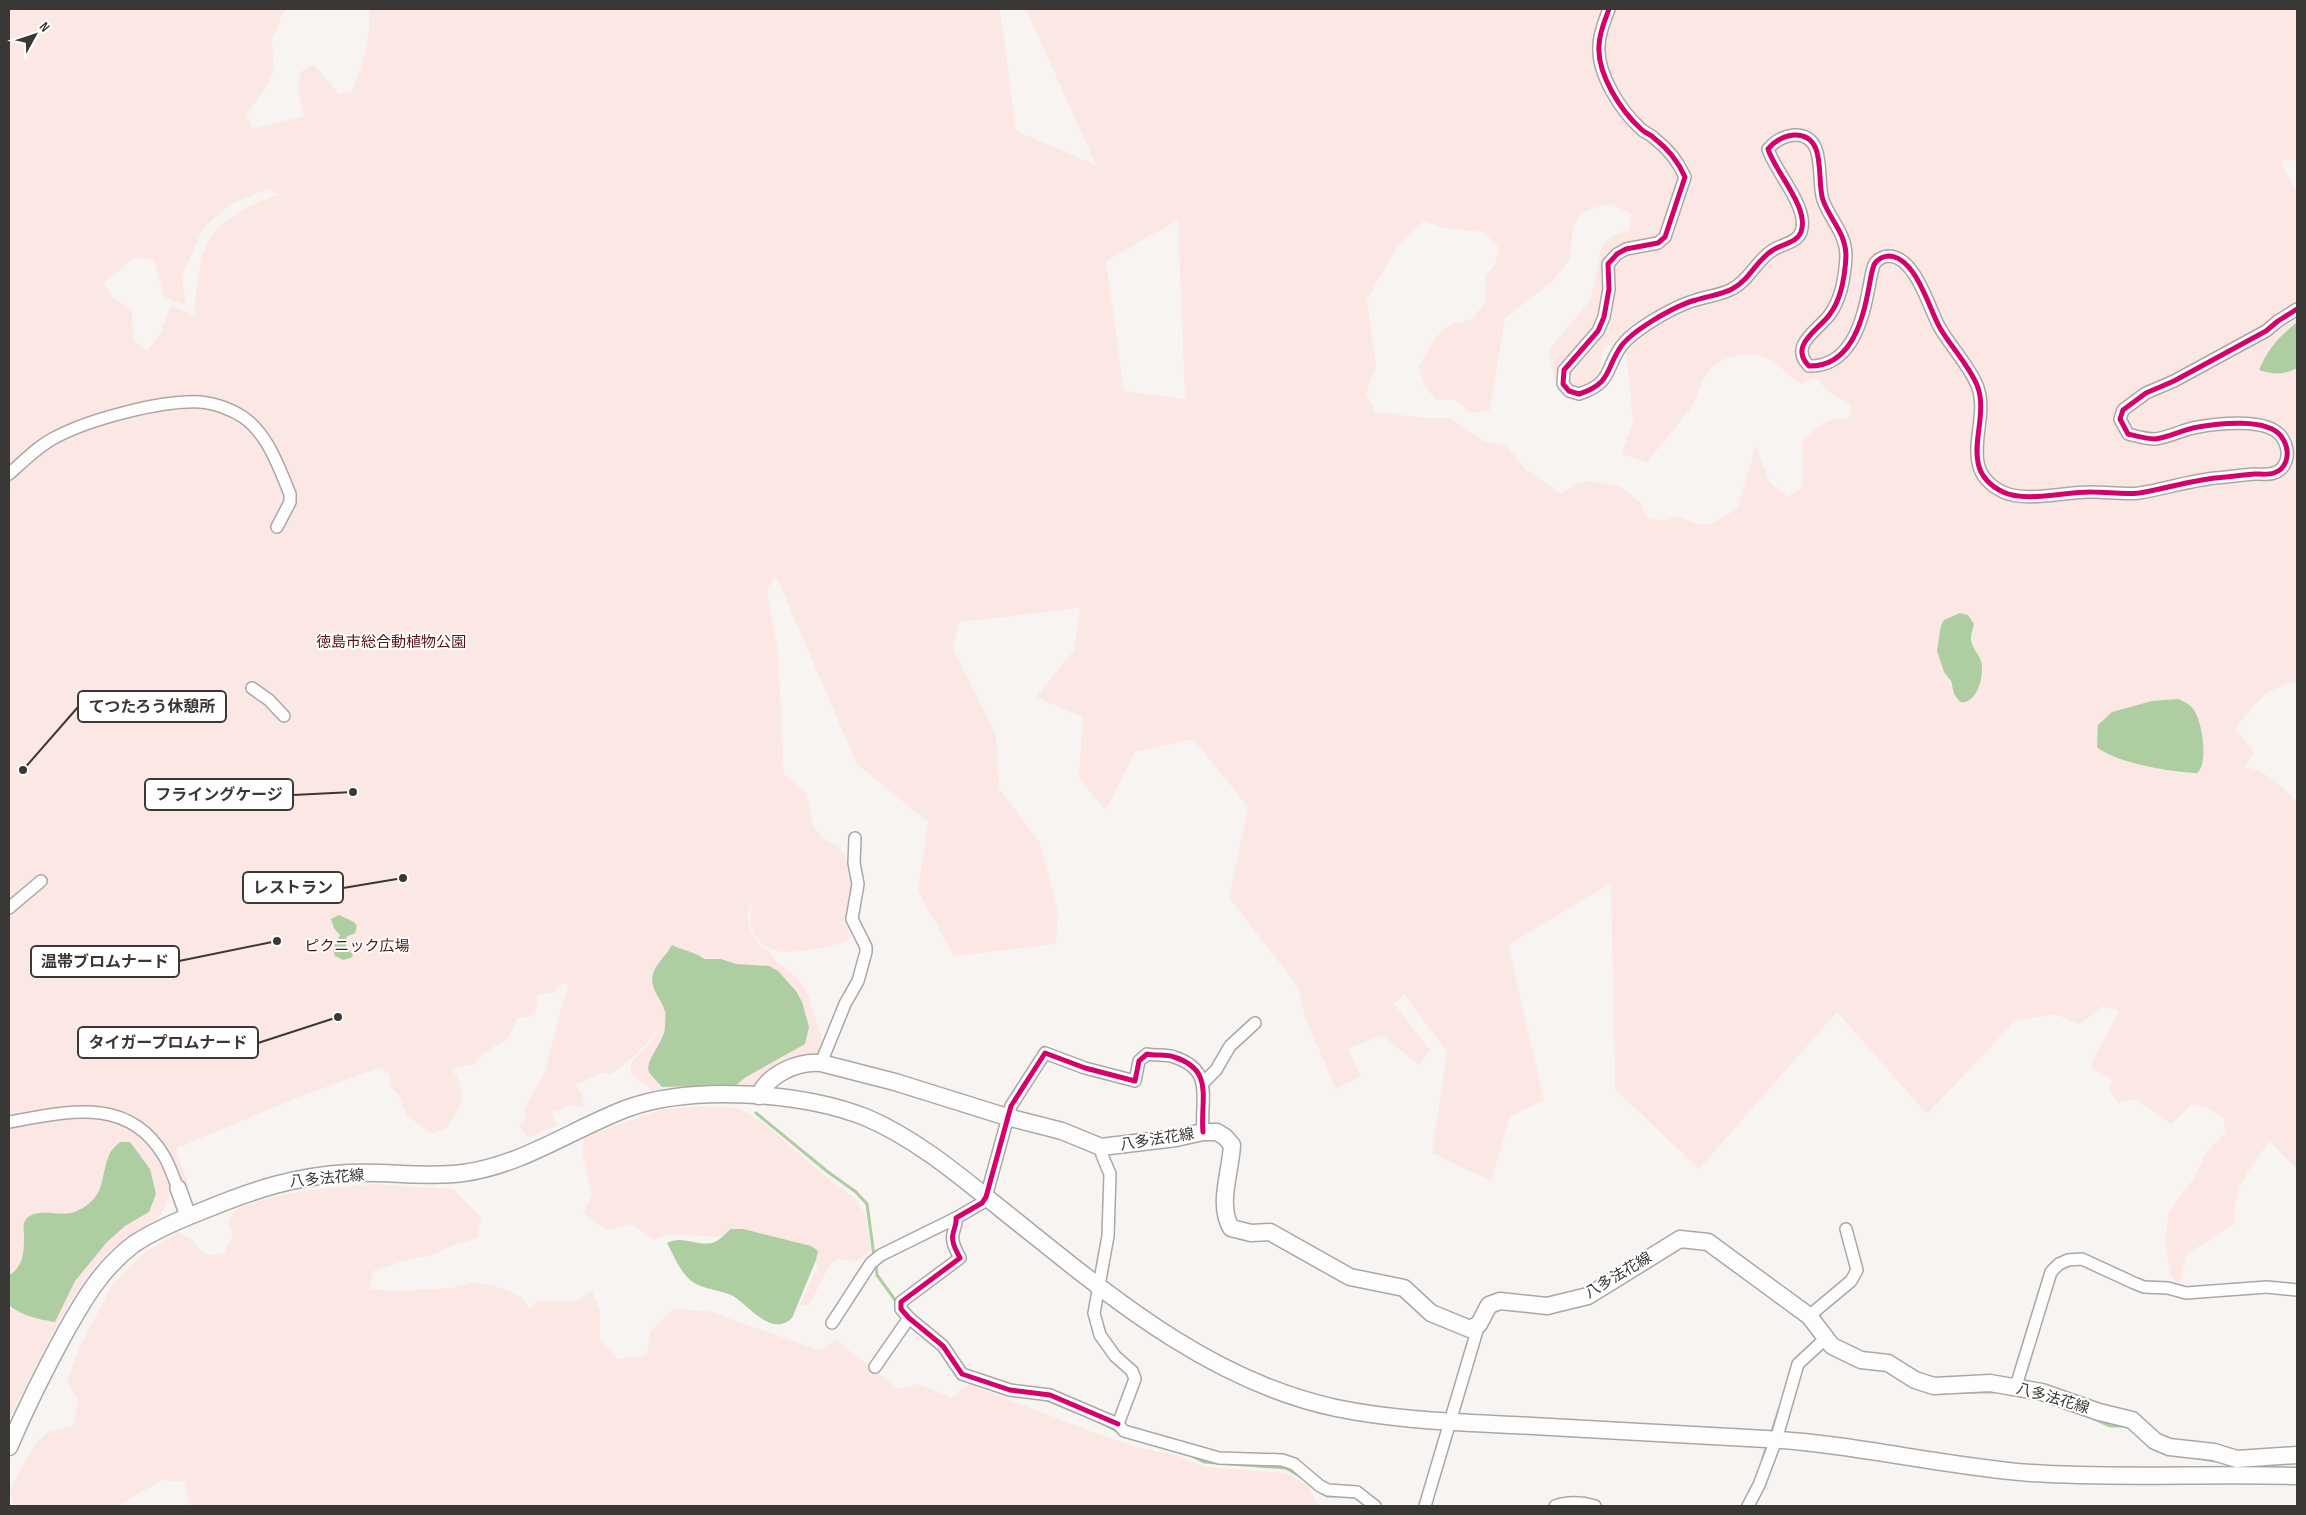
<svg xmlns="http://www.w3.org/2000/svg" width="2306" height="1515" font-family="'Sofia Sans Condensed','Noto Sans JP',sans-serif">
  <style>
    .green { fill: #fbe8e5; fill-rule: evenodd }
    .water { fill: #aecda0 }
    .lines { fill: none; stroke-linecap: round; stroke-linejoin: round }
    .stream { stroke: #aecda0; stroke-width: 3 }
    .minor-casing { stroke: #aaa8a6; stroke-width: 14 }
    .tertiary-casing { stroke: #aaa8a6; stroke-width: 18 }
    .secondary-casing { stroke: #aaa8a6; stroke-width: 19 }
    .minor { stroke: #fefdfd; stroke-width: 11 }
    .tertiary { stroke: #fefdfd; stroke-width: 15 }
    .secondary { stroke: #fefdfd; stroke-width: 16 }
    .cycleway-casing { stroke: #fff; stroke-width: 8 }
    .cycleway { stroke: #d6006c; stroke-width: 5 }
    .labels { text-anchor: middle; stroke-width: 4; stroke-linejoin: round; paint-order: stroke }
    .park-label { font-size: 15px; fill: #591112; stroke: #fff }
    .street-label { font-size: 15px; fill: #393835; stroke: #fff }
    .leader { fill: none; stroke: #393835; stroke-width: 2 }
    .callout-dot { fill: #393835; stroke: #fff; stroke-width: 2 }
    .callout { fill: #fff; stroke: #393835; stroke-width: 2 }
    .callout-label { font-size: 16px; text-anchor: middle; font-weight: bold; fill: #393835 }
  </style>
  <rect width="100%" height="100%" fill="#f7f4f1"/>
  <g class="green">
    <path d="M9 9H288L283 13 272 40 274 71 264 91 246 114 253 129 304 116 298 90 300 72 314 65 339 94 352 92C362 65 372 38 369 9H1000L1016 131 1096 165 1026 9H2297V161L2283 159V168L2297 190V322L2281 335 2259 370C2273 376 2283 374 2297 368V681C2263 689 2256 703 2235 729L2254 752 2244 767C2267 770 2281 786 2297 802V1169L2269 1141C2250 1170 2232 1187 2235 1223L2187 1254 2179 1285 2171 1276 2165 1240 2169 1212 2194 1178 2206 1153 2225 1133 2224 1119 2211 1109 2192 1104 2171 1124 2136 1099 2119 1103 2108 1089 2113 1080 2090 1067 2119 1011 2103 1006 2080 1024 2054 1014 2016 1020 1927 1114 1837 1012 1699 1169 1615 1089 1611 883 1508 945 1544 1100 1510 1117 1491 1181 1432 1153 1447 1052 1404 994 1394 1004 1430 1050 1419 1065 1382 1035 1347 1049 1361 1076 1336 1089 1305 1017 1298 987 1229 897 1248 807 1193 739 1135 752 1106 810 1079 779 1083 717 1036 697 1074 650 1080 608 959 622 953 648 996 735 999 788 1040 843 1058 912 1056 944 954 956 918 891 928 822 857 764 777 578H775L767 589 778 653 784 774 806 792 813 825 825 841C847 845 852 870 852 891 852 901 844 910 846 921 846 928 850 932 850 939 837 947 792 954 777 951 765 948 756 940 752 929 748 919 754 910 750 902L748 920 751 932 760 946 770 952 776 961 795 976 807 991 824 1045 821 1058 755 1090 690 1088H665L651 1091 650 1087C608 1067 647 1053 657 1033L656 1031C648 1046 625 1064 611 1074L600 1073 576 1085 583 1097 585 1108 573 1105 550 1112 557 1125 528 1138 519 1126 526 1120 524 1111 545 1071 564 998 568 989 567 983 560 985 553 993 538 995 535 1015 517 1018 508 1038 484 1053 474 1064 452 1069C468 1094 462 1105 446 1129L431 1133 407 1116 399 1095 390 1086V1075L381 1067 301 1096 177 1148V1154L189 1186 171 1193C165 1201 166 1210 158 1217 138 1234 112 1244 95 1266 60 1311 37 1366 10 1416ZM269 188 278 195C255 202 222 218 209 240 197 262 197 291 194 315L171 306 160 334 147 351 133 340 132 311 113 298 104 283 135 257 154 260 164 297 185 305 182 275 203 229 229 205ZM1612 204 1631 214 1629 230 1616 234 1602 245 1591 299 1548 351 1556 385 1569 394 1596 381 1604 349 1617 339 1626 351 1633 421 1622 454 1647 463C1660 445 1675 429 1688 412 1695 403 1698 391 1703 381 1713 359 1738 351 1761 356 1778 360 1786 376 1801 384L1816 377 1827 391 1850 404 1851 417 1831 420 1818 427 1802 441 1803 478 1801 488 1788 497 1770 483 1756 446 1737 509C1709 525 1709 531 1678 516L1663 521 1647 517 1640 502 1619 486 1591 481 1575 484 1561 494 1525 469 1507 446 1484 441 1450 418H1422L1388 413 1376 414 1366 393 1376 367 1367 299 1397 247 1424 221 1444 228 1483 232 1499 248 1495 265 1486 275 1485 303 1471 320C1438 324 1434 340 1419 367L1424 385 1436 400H1456L1471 413 1490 410 1505 318 1549 284 1571 259C1572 221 1572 210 1612 204ZM1178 220 1185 399 1124 391 1106 261ZM1974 624C1971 639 1972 646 1980 660L1954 694C1949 673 1932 654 1941 632ZM2178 699 2197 773H2180L2124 760 2112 712 2152 701Z"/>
    <path d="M702 1106 738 1108 765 1124 824 1175 853 1197 865 1213 871 1251 856 1261 838 1259 829 1266 810 1304 799 1306 818 1266 807 1251 743 1234 718 1237 668 1234 653 1240 632 1224 607 1230 583 1213 592 1195 583 1158 584 1137 660 1110Z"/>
    <path d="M371 1184 453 1189 481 1217 478 1238 454 1245 435 1254 404 1261 373 1271 370 1289 393 1291 453 1288 474 1282 501 1288 520 1296 530 1309 538 1301 575 1302 592 1291 600 1311V1339L618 1359 647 1356 650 1332 673 1309 708 1311 821 1351 835 1339 898 1389 917 1384 952 1398 968 1384 1103 1436 1140 1448 1176 1455 1206 1467 1287 1473 1309 1487 1318 1506H190L184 1482 162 1480 118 1506 13 1505 10 1490 34 1445 48 1432 73 1426 78 1399 67 1382 79 1349 112 1285 145 1252 178 1232 192 1240 205 1255 223 1254 233 1236 228 1221C231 1217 234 1211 238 1209 272 1192 332 1188 371 1184Z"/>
  </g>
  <g class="water">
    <path d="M2297 322V368C2283 375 2274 375 2259 370 2269 347 2278 338 2297 322Z"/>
    <path d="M1960 613 1968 615 1974 624C1973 629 1971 634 1971 639 1972 648 1978 653 1981 661 1985 675 1977 705 1960 702L1954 694 1951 681 1944 672 1937 651 1941 625 1944 620Z"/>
    <path d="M2178 699C2185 702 2190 704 2194 710 2202 722 2209 763 2197 773 2174 773 2113 762 2097 747L2098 725 2112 712 2152 701Z"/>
    <path d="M339 915 354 922 357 926 355 933 346 937 348 940 346 946 353 955 351 958 343 960 335 956C331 946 337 944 340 935L334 928 331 919Z"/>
    <path d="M672 945C683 951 694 951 704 959H721L736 964 769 966 778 971 796 991 802 1002 809 1027 805 1044 746 1077 736 1085 662 1087C658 1082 652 1077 649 1072 644 1061 665 1042 665 1026 665 1022 666 1015 665 1011 661 998 649 988 653 974 656 963 666 956 672 945Z"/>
    <path d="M120 1142H130L150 1169 156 1194 149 1212 125 1226 107 1242 75 1281 55 1322C38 1319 22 1316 9 1305V1275C24 1267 24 1251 24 1235 24 1232 23 1226 24 1223 32 1204 62 1219 77 1211 108 1196 99 1177 110 1153 112 1149 117 1145 120 1142Z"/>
    <path d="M731 1229H743L811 1246 818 1251 816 1260 792 1318C771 1338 749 1305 733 1296 719 1289 701 1290 689 1279 680 1271 673 1254 667 1243 682 1234 699 1248 715 1242 721 1239 726 1233 731 1229Z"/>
  </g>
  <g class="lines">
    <g class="stream">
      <path d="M756 1113 828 1172 856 1192 867 1204 874 1256"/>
      <path d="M876 1264 877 1275 898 1304"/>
      <path d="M1964 1392H1995"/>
      <path d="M1045 1399 1074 1411"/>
      <path d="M1091 1418 1119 1432"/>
      <path d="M2094 1419 2110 1426H2124"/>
      <path d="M1771 1434 1780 1407"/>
      <path d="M1192 1456 1204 1462 1286 1468 1303 1478"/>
      <path d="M1763 1458 1767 1445"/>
      <path d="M2203 1459 2216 1461"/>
      <path d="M1322 1493 1327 1496H1340"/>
    </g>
    <g class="minor-casing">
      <g id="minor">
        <path d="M1609 9C1605 20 1599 33 1599 46 1597 74 1621 111 1641 129 1645 133 1650 134 1654 138 1667 148 1678 161 1685 177L1665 237 1658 243 1626 249 1617 254 1608 264 1609 289 1604 317 1598 331 1564 370 1563 384 1569 391 1579 394C1613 383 1605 368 1622 345 1630 335 1641 328 1652 321 1665 313 1681 304 1696 300 1708 296 1721 295 1732 289 1750 280 1756 260 1773 250 1782 244 1797 243 1801 232 1810 208 1775 172 1768 149 1775 141 1783 136 1794 135 1828 134 1816 180 1823 200 1830 220 1846 233 1846 256 1845 275 1842 298 1830 314 1819 330 1788 345 1809 366 1849 367 1862 324 1868 292 1870 283 1871 273 1874 265 1876 260 1883 256 1889 256 1916 257 1929 309 1940 328 1951 347 1968 364 1977 385 1992 422 1954 468 2003 492 2026 503 2067 491 2093 492 2108 492 2124 495 2139 493 2164 489 2189 481 2215 478 2228 477 2242 475 2255 474 2261 474 2268 475 2274 473 2280 471 2284 467 2286 461 2289 452 2286 443 2281 436 2267 418 2219 423 2198 427 2184 429 2170 437 2155 439 2146 439 2136 436 2128 434L2120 419 2123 410 2146 393 2174 381 2266 331 2278 321 2297 309"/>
        <path d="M9 474C24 461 38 446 56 437 90 419 162 400 200 402 214 403 231 409 243 417 268 434 279 468 290 494V502L277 527"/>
        <path d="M252 688 269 700 284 716"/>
        <path d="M9 908 41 881"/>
        <path d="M821 1063 845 1004 858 981 866 952V947L852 919 858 884 854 863 855 838"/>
        <path d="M1203 1083 1216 1070 1230 1046 1255 1023"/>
        <path d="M9 1122C66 1112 128 1095 164 1156 170 1166 173 1177 178 1188"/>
        <path d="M1101 1147 1102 1155 1110 1174 1108 1236 1094 1313 1100 1335 1115 1356 1132 1371 1135 1379 1118 1424 1124 1431 1219 1458 1282 1460 1294 1464 1320 1486 1328 1490 1357 1492 1375 1506"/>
        <path d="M1809 1316 1851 1281 1857 1270 1846 1229"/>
        <path d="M832 1323 871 1263 881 1255 956 1218"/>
        <path d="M875 1367 909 1318"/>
        <path d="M2016 1386 2051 1272 2059 1264 2068 1260 2082 1259 2134 1283 2144 1287 2168 1288 2186 1293 2267 1287 2297 1290"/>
        <path d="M1118 1424 1050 1395 1010 1390 962 1374 943 1346 909 1318 901 1309V1302L960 1258C956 1250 951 1242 953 1234 954 1228 957 1224 956 1218L982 1203 986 1197 1011 1106 1045 1053 1085 1068 1135 1081 1139 1061 1147 1054C1156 1056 1166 1054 1174 1057 1215 1070 1200 1099 1203 1132"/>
        <path d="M1425 1506 1479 1324"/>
        <path d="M1555 1506C1569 1501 1581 1502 1595 1506"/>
        <path d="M1748 1506 1759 1485 1776 1440 1798 1364 1825 1339"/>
      </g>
    </g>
    <g class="tertiary-casing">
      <path id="tertiary" d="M178 1188 188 1216"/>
    </g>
    <g class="secondary-casing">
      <g id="secondary">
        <path d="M759 1096C768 1074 798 1061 821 1063L895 1082 1007 1117 1062 1131 1101 1147 1176 1138 1203 1132H1217L1225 1137 1232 1145C1231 1171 1217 1204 1231 1228L1251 1233 1270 1232 1350 1277 1404 1288 1431 1313 1470 1329 1479 1324 1489 1305 1500 1301 1547 1306 1588 1296 1680 1239 1708 1242 1809 1316 1832 1346 1861 1360 1888 1363 1915 1380 1934 1386 1990 1383 2042 1392 2099 1412 2132 1420 2155 1441 2169 1447 2214 1452 2237 1459 2297 1455"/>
        <path d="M9 1447C26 1408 44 1371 65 1333 84 1299 102 1268 134 1244 155 1230 179 1220 202 1211 253 1190 294 1176 349 1173 387 1171 425 1178 463 1173 523 1165 572 1129 628 1108 692 1085 801 1092 865 1117 915 1138 959 1175 1001 1209 1103 1290 1205 1380 1336 1408 1394 1420 1454 1422 1513 1425 1597 1430 1682 1434 1766 1439 1855 1444 1942 1466 2031 1473 2120 1479 2208 1473 2297 1476"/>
      </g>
    </g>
    <use href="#minor" class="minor"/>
    <use href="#tertiary" class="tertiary"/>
    <use href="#secondary" class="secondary"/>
    <g class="cycleway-casing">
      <g id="cycleway">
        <path d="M1609 9C1605 20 1599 33 1599 46 1597 74 1621 111 1641 129 1645 133 1650 134 1654 138 1667 148 1678 161 1685 177L1665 237 1658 243 1626 249 1617 254 1608 264 1609 289 1604 317 1598 331 1564 370 1563 384 1569 391 1579 394C1613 383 1605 368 1622 345 1630 335 1641 328 1652 321 1665 313 1681 304 1696 300 1708 296 1721 295 1732 289 1750 280 1756 260 1773 250 1782 244 1797 243 1801 232 1810 208 1775 172 1768 149 1775 141 1783 136 1794 135 1828 134 1816 180 1823 200 1830 220 1846 233 1846 256 1845 275 1842 298 1830 314 1819 330 1788 345 1809 366 1849 367 1862 324 1868 292 1870 283 1871 273 1874 265 1876 260 1883 256 1889 256 1916 257 1929 309 1940 328 1951 347 1968 364 1977 385 1992 422 1954 468 2003 492 2026 503 2067 491 2093 492 2108 492 2124 495 2139 493 2164 489 2189 481 2215 478 2228 477 2242 475 2255 474 2261 474 2268 475 2274 473 2280 471 2284 467 2286 461 2289 452 2286 443 2281 436 2267 418 2219 423 2198 427 2184 429 2170 437 2155 439 2146 439 2136 436 2128 434L2120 419 2123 410 2146 393 2174 381 2266 331 2278 321 2297 309"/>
        <path d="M1118 1424 1050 1395 1010 1390 962 1374 943 1346 909 1318 901 1309V1302L960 1258C956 1250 951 1242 953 1234 954 1228 957 1224 956 1218L982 1203 986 1197 1011 1106 1045 1053 1085 1068 1135 1081 1139 1061 1147 1054C1156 1056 1166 1054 1174 1057 1215 1070 1200 1099 1203 1132"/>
      </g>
    </g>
    <use href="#cycleway" class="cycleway"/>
  </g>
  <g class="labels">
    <g class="park-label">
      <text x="391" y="647">徳島市総合動植物公園</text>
      <text x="357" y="951">ピクニック広場</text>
    </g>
    <g class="street-label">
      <text transform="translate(1157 1139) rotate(-9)" y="5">八多法花線</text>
      <text transform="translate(327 1178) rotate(-5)" y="5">八多法花線</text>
      <text transform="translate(1618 1275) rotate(-31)" y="5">八多法花線</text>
      <text transform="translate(2053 1398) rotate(16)" y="5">八多法花線</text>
    </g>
  </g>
  <path class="leader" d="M23 770L78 707M353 792L293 795M403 878L343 888M277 941L179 961M338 1017L258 1043"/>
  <g class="callout-dot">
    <circle cx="23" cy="770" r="5"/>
    <circle cx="353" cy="792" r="5"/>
    <circle cx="403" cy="878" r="5"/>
    <circle cx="277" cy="941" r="5"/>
    <circle cx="338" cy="1017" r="5"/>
  </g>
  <g class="callout">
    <rect x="78" y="691" width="148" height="31" rx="5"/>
    <rect x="145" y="779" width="148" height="31" rx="5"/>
    <rect x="243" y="872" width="100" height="31" rx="5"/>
    <rect x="31" y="946" width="148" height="31" rx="5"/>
    <rect x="78" y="1027" width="180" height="31" rx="5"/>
  </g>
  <g class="callout-label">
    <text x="152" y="712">てつたろう休憩所</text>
    <text x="219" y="800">フライングケージ</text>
    <text x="293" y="893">レストラン</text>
    <text x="105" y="967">温帯ブロムナード</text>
    <text x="168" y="1048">タイガープロムナード</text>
  </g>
  <rect width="2306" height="1515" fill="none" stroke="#393835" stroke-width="20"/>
  <g transform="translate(35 35) rotate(50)" stroke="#ffffff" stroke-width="4" paint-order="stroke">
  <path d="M0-4L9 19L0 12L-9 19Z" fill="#393835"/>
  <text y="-8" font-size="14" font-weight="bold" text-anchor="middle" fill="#393835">N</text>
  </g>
</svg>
